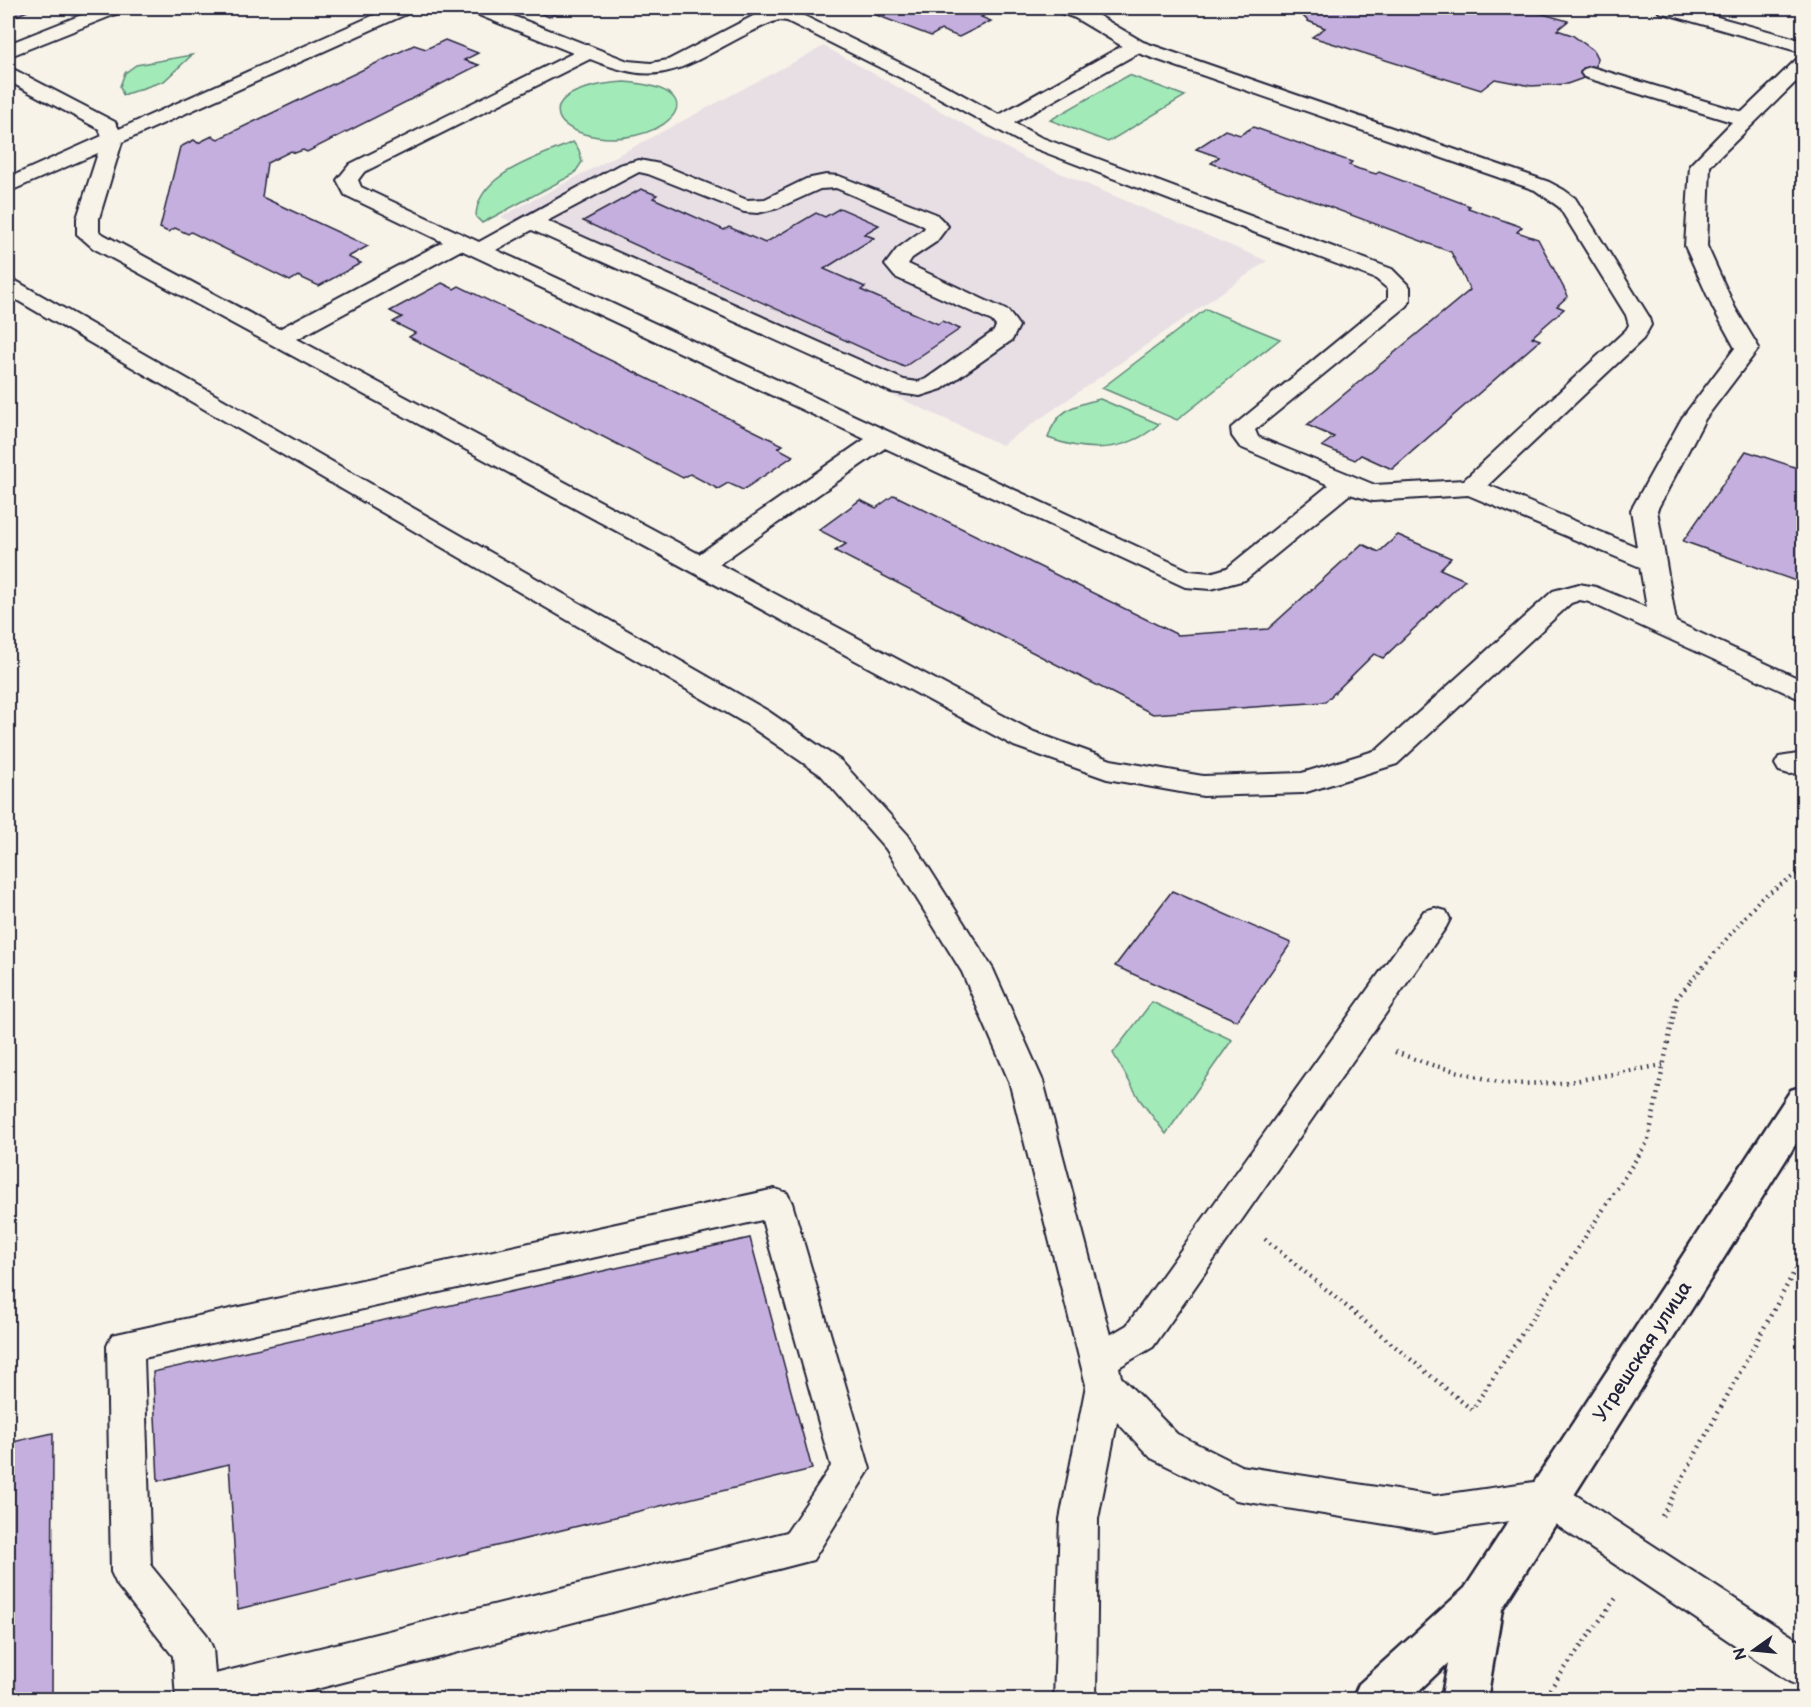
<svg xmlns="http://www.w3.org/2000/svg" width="1811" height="1707" font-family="'Balsamiq Sans',sans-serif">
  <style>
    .built { fill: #e8dfe5 }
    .green { fill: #a2eab8; stroke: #62867a; stroke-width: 1.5 }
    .building { fill: #c5afde; stroke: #22223b; stroke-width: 1.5 }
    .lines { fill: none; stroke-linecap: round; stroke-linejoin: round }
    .service-casing { stroke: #22223b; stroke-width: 4 }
    .secondary-casing { stroke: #22223b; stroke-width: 5 }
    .path-far1 { stroke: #22223b; stroke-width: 4; stroke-dasharray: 1.5 4.5; stroke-linecap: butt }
    .path { stroke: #22223b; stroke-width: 4.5; stroke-dasharray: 1.5 5; stroke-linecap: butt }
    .service { fill: #f7f3e8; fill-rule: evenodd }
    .secondary { fill: #f7f3e8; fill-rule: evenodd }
    .labels { text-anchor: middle; stroke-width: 4.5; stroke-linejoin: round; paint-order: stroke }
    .near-street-label { font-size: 20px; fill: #22223b; stroke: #f7f3e8 }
  </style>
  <rect width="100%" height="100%" fill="#f7f3e8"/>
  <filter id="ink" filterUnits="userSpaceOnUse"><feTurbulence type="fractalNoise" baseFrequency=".0167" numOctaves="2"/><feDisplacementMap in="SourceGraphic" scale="12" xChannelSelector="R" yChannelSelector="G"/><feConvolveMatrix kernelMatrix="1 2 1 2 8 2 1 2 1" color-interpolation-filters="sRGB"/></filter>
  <g filter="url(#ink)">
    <path class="built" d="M824 46 1023 157 1267 261 1002 445 501 217Z"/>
    <g class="green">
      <path d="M192 55 164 81 123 95 120 86 125 73 136 65Z"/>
      <path d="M1129 75 1185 96 1108 142 1050 120Z"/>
      <path d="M624 82C730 90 655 154 584 134 575 131 562 126 559 116 551 89 608 83 624 82Z"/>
      <path d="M573 142 579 150 582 162 574 174 482 223 476 217C476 173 541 157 573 142Z"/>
      <path d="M1206 309 1280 339 1177 420 1102 388Z"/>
      <path d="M1100 399 1159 424C1126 453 1088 453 1048 438 1056 410 1074 405 1100 399Z"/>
      <path d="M1152 1002 1232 1040 1166 1134 1140 1100 1113 1053Z"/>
    </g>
    <g class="building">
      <path d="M8 8H35L8 19Z"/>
      <path d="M527 8H582L570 13 564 10 549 17Z"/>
      <path d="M858 8H982L992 11 981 17 991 21 959 37 941 30 931 36Z"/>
      <path d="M1295 8H1522L1568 21 1557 30 1572 35 1593 50 1597 58 1596 66 1591 73 1581 79 1567 84 1531 86 1495 79 1481 90 1312 37 1325 28 1308 21Z"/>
      <path d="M445 40 478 53 464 60 479 65 307 152 303 150 295 153 291 151 267 163 262 197 368 246 348 257 361 263 319 286 298 276 290 281 191 232 188 234 175 228 168 232 160 228 180 147 194 140 198 143 212 136 218 139 414 45 426 49Z"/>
      <path d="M1253 127 1352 162 1349 165 1359 169 1376 174 1379 172 1470 206 1468 208 1522 227 1517 232 1538 239 1568 296 1557 306 1564 309 1532 337 1540 340 1392 469 1361 455 1355 460 1322 446 1334 437 1307 425 1470 290 1451 252 1211 163 1219 157 1196 149 1225 130 1240 135Z"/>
      <path d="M641 189 657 195 653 198 724 230 729 227 765 243 816 213 825 217 840 208 879 225 864 234 874 238 824 269 865 287 861 290 938 324 942 321 960 329 904 367 583 221Z"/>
      <path d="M442 283 454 289 459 286 783 445 778 448 793 456 743 490 728 483 718 489 690 474 683 478 409 337 415 333 393 322 402 317 390 311Z"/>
      <path d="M1746 451 1804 470V584L1683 541Z"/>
      <path d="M894 495 1178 635 1268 629 1362 544 1379 552 1398 535 1451 558 1440 569 1465 580 1383 658 1374 654 1325 702 1153 714 835 551 846 544 819 530 860 500 876 508Z"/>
      <path d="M1172 891 1291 943 1237 1021 1115 966Z"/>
      <path d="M750 1238 812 1469 238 1609 229 1464 158 1481 153 1372Z"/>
      <path d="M53 1433 52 1700H8V1443Z"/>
    </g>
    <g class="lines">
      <g class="service-casing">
        <g id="service">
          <path d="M99 8H123L121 12 8 57V44Z"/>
          <path d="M390 8H413L411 12 122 142 99 218V232L279 329 443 242 345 195 337 180 350 164 573 53 471 12 469 8H493L628 61 651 63 668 60 757 14 778 8 792 10 939 82 999 115 1122 46 1075 18 1058 12 1056 8H1081L1089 10 1143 42 1549 182 1564 190 1575 198 1648 315 1651 325 1643 339 1488 485 1637 547 1631 510 1682 418 1735 348 1713 308 1685 246 1690 165 1732 122 1584 77 1581 73 1584 69 1591 67 1742 112 1797 59 1804 57V74L1710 166 1707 246 1735 308 1759 348 1705 419 1657 510 1676 622 1804 681V701L1589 602 1580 600 1571 603 1397 764 1303 793 1203 796 1107 779 1014 746 93 248 77 234V218L98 153 8 192V178L102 136 99 129 8 81V68L15 70 115 122 119 129ZM779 20 787 21 925 90 1026 145 1376 279 1388 289V299L1231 428 1232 436 1240 447 1329 485 1227 568 1210 573 1190 571 496 250 532 230 891 392 920 396 942 389 1012 340 1019 326 1008 311 908 264 912 258 936 242 948 226 936 214 839 176 826 175 806 179 765 199 747 200 660 164 639 160 619 165 479 242 361 187 358 180 364 172 590 59C661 88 678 70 741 37 753 31 765 24 779 20ZM1138 53 1535 190 1559 207 1626 315 1629 325 1626 330 1464 480 1375 485 1258 437 1255 430 1407 306 1410 301V287L1392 269 1040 137 1014 123ZM639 172 648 174 744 212 758 213 778 208 820 189 836 188 920 224 925 227 924 229 897 249 885 265 895 277 992 321 996 326 994 331 926 379 918 382 904 380 547 221ZM461 250 865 439 699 554 297 339ZM885 448 1185 587 1211 589 1245 580 1350 494 1373 501 1468 495 1640 567 1647 608 1596 587 1579 584 1553 591 1377 750 1302 773 1203 776 1111 760 1034 732 719 564Z"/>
          <path d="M1657 8H1685L1804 41V53L1659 12Z"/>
          <path d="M8 279 16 281 768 711 841 761 908 835 993 969 1043 1081 1110 1335 1127 1325 1424 911 1435 908 1446 911 1450 919 1446 927 1153 1347 1119 1367 1121 1377 1177 1434 1241 1466 1435 1496 1548 1480 1562 1486 1804 1644V1688L1790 1682 1543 1516 1435 1532 1236 1500 1151 1458 1117 1422 1098 1519 1096 1700H1054L1060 1519 1086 1385 1009 1081 962 972 886 849 821 775 748 725 8 295Z"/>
          <path d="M1804 753V773L1789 774 1779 771 1775 764 1779 757Z"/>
          <path d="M775 1189 787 1193 792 1203 870 1469 813 1560 274 1700H176L173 1656 117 1585 111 1572 107 1346 112 1335ZM762 1220 831 1466 787 1532 215 1674 213 1649 207 1635 151 1566 144 1358Z"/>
        </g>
      </g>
      <g class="secondary-casing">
        <path id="secondary" d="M1804 1086V1131L1502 1609 1487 1700H1441L1448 1663 1409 1700H1352L1359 1684 1465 1588 1791 1090Z"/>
      </g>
      <path class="path-far1" d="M1691 981 1761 898 1804 869"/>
      <g class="path">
        <path d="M1395 1052 1432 1065 1506 1084 1563 1083 1663 1065"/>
        <path d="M1265 1239 1472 1410 1648 1141 1677 998 1692 980"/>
        <path d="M1662 1516 1804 1254"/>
        <path d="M1542 1700 1616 1598"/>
      </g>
      <use href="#service" class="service"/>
      <use href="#secondary" class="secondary"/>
    </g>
  </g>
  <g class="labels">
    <g class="near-street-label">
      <text transform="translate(1642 1351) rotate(-57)" y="7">Угрешская улица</text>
    </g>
  </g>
  <rect width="1811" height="1707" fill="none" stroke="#f7f3e8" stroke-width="30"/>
  <rect x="15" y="15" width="1781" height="1677" fill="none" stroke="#22223b" stroke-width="2" filter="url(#ink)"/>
  <g transform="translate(1754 1650) rotate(255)" stroke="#f7f3e8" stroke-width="4.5" paint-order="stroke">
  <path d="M0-4.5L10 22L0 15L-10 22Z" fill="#22223b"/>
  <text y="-9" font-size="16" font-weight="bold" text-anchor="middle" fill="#22223b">N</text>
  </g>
</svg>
